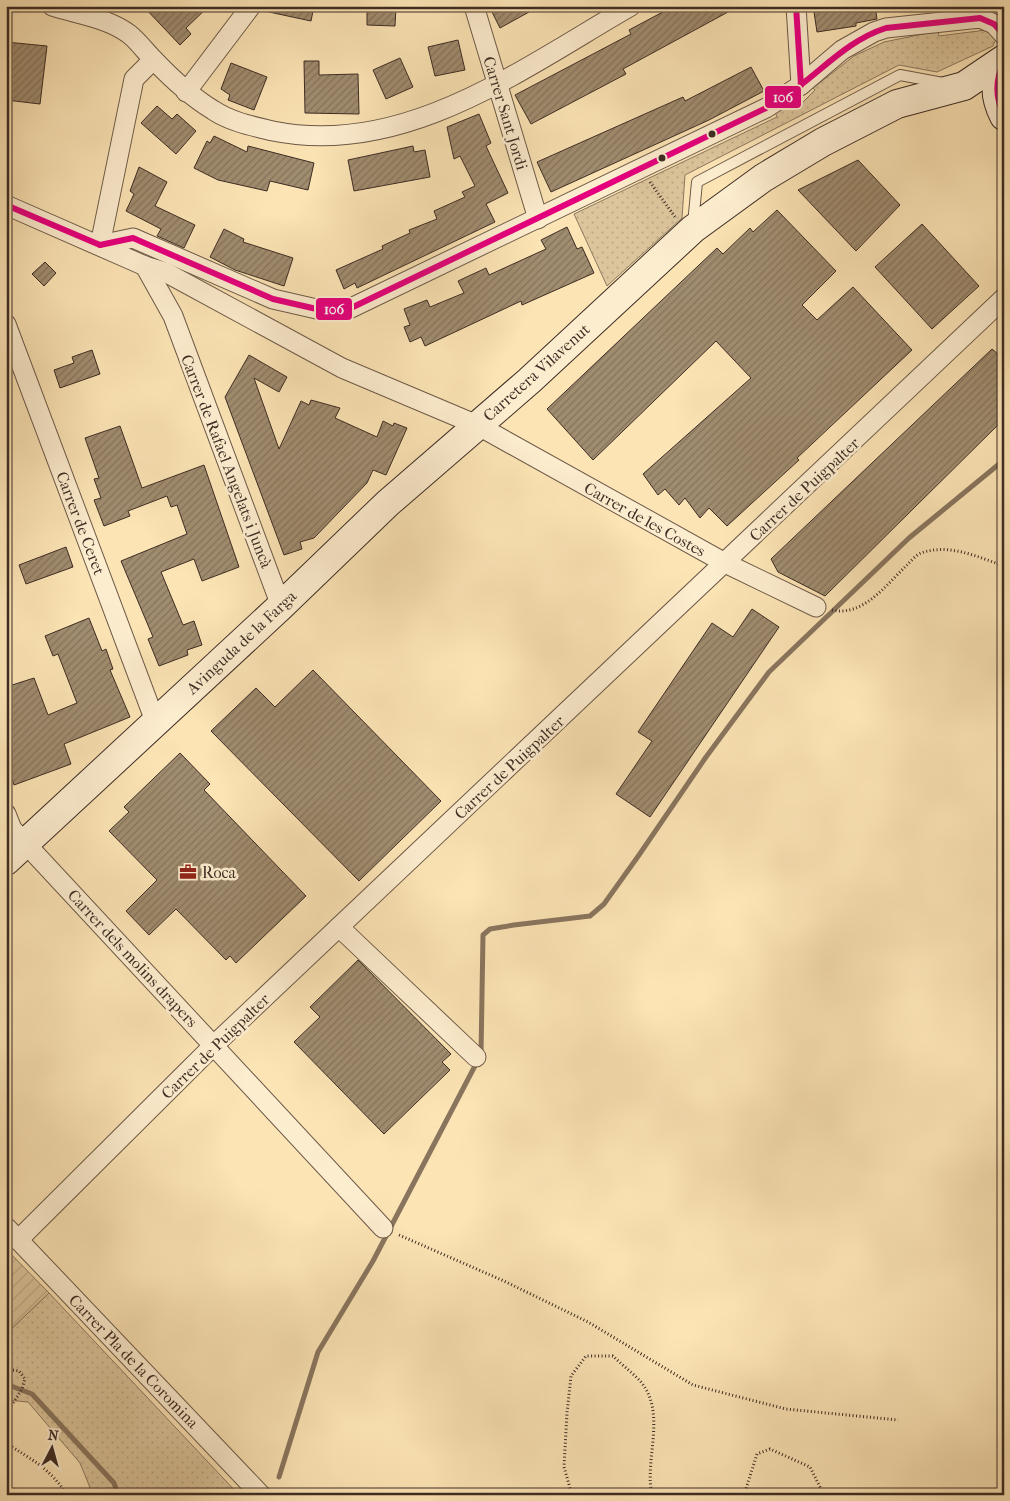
<svg xmlns="http://www.w3.org/2000/svg" width="1010" height="1501" font-family="'IM FELL French Canon',serif">
  <style>
    .grass { fill: url(#grass-dots); stroke: #8c7860 }
    .garden { fill: url(#garden-furrows); stroke: #8c7860 }
    .lines { fill: none; stroke-linecap: round; stroke-linejoin: round }
    .stream { stroke: #89755e; stroke-width: 5 }
    .building { fill: url(#building-hatch); stroke: #3d2c24 }
    .lane-casing { stroke: #6d5a48; stroke-width: 12 }
    .street-casing { stroke: #6d5a48; stroke-width: 21 }
    .secondary-casing { stroke: #3d2c24; stroke-width: 30 }
    .path { stroke: #3d2c24; stroke-width: 3; stroke-dasharray: 1 2.5; stroke-linecap: butt }
    .lane { stroke: #fdedcf; stroke-width: 10 }
    .street { stroke: #fdedcf; stroke-width: 19 }
    .secondary { stroke: #fdedcf; stroke-width: 28 }
    .bus-1-casing { stroke: #fdedcf; stroke-width: 10 }
    .bus-1 { stroke: #e5007d; stroke-width: 6 }
    .bus-dot { fill: #3d2c24; stroke: #fdedcf; stroke-width: 2 }
    .labels { text-anchor: middle; stroke-width: 5; stroke-linejoin: round; paint-order: stroke }
    .street-label { font-size: 16px; fill: #3d2c24; stroke: #fdedcf }
    .poi-label { font-size: 16px; fill: #3d2c24; stroke: #fdedcf; text-anchor: start }
    .line-badge { stroke: #fdedcf; stroke-width: 2 }
    .badge-label { font-size: 14px; text-anchor: middle; font-weight: bold; fill: #fff }
  </style>
  <defs>
    <pattern id="grass-dots" width="8" height="8" patternUnits="userSpaceOnUse" patternTransform="scale(1.25)"><rect width="8" height="8" fill="#dcc59c"/><path d="M2 2h.1M6 6h.1" fill="none" stroke="#bea986" stroke-width="1.8" stroke-linecap="round"/></pattern>
    <pattern id="garden-furrows" width="10" height="10" patternUnits="userSpaceOnUse" patternTransform="scale(1.25)"><rect width="10" height="10" fill="#dcc59c"/><path d="M-1 1l2-2M0 10L10 0M9 11l2-2" fill="none" stroke="#bea986"/></pattern>
    <pattern id="building-hatch" width="6" height="6" patternUnits="userSpaceOnUse" patternTransform="scale(1.25)"><rect width="6" height="6" fill="#a08c6f"/><path d="M-1 1l2-2M0 6l6-6M5 7l2-2" fill="none" stroke="#84735b"/></pattern>
  </defs>
  <rect width="100%" height="100%" fill="#fce4b5"/>
  <filter id="stains"><feTurbulence type="fractalNoise" baseFrequency=".004" numOctaves="4"/><feColorMatrix values="0 0 0 0 .2 0 0 0 0 .09 0 0 0 0 .02 0 0 0 .5 -.17"/></filter>
  <radialGradient id="worn" r=".72"><stop offset=".6" stop-color="#630" stop-opacity="0"/><stop offset="1" stop-color="#630" stop-opacity=".3"/></radialGradient>
  <g class="grass">
    <path d="M986 30 999 32 993 46 937 72 899 65 685 175 682 218 607 286 574 214 777 117 775 112 789 105 799 106 815 90 813 88 854 56 884 42 938 31 939 36Z"/>
    <path d="M49 1293 239 1495H93L80 1463 28 1402 6 1400V1334Z"/>
  </g>
  <path class="garden" d="M6 1249 49 1293 6 1334Z"/>
  <g class="lines">
    <g class="stream">
      <path d="M481 1055 483 935 490 929 514 925 590 916 604 904 639 855 706 757 769 672 909 538 1004 460"/>
      <path d="M6 1384 32 1394 114 1483 118 1495"/>
      <path d="M279 1477 318 1352 373 1261 477 1062"/>
    </g>
  </g>
  <g class="building">
    <path d="M143 6H209L186 28 191 34 180 45Z"/>
    <path d="M270 6H314L311 21 269 12Z"/>
    <path d="M367 6H396L395 26 367 25Z"/>
    <path d="M489 6H540L500 28Z"/>
    <path d="M674 6H739L623 69 626 74 531 124 515 95 631 34 629 30Z"/>
    <path d="M832 6H875L877 19 856 23V26L817 32 814 12 833 10Z"/>
    <path d="M458 40 465 70 435 76 428 47Z"/>
    <path d="M6 42 47 46 40 104 6 100Z"/>
    <path d="M400 58 413 87 386 99 373 70Z"/>
    <path d="M304 61H319V75L358 74 359 114 305 113Z"/>
    <path d="M231 63 267 77 254 110 228 100 230 95 221 89Z"/>
    <path d="M751 67 764 91 709 120 551 192 537 162 683 97 685 101Z"/>
    <path d="M157 106 172 119 177 114 196 131 176 154 141 123Z"/>
    <path d="M479 114 491 143 486 146 508 193 486 204 495 222 357 288 355 283 344 289 336 270 383 249 382 246 410 233 409 230 437 219 434 211 465 197 462 192 475 186 460 156 454 159 447 127Z"/>
    <path d="M214 136 247 152 248 146 314 163 308 190 270 181 267 191 218 180 194 168 207 141 210 143Z"/>
    <path d="M413 146 414 152 425 150 430 177 354 191 348 160Z"/>
    <path d="M858 160 900 205 856 251 798 190Z"/>
    <path d="M139 167 167 182 155 206 195 225 184 248 157 236 161 229 126 211 134 194 130 191Z"/>
    <path d="M777 210 836 271 802 305 817 320 853 287 912 350 797 458 799 460 727 526 709 508 700 518 685 498 679 505 665 489 658 495 643 474 751 378 716 341 593 460 547 409 717 248 723 254 750 228 753 232Z"/>
    <path d="M922 224 979 286 932 329 875 267Z"/>
    <path d="M567 227 577 249 582 247 594 273 522 305 521 301 425 346 421 337 410 342 404 327 410 325 404 309 427 300 430 307 464 293 458 281 486 268 489 275 546 249 541 240Z"/>
    <path d="M224 229 244 239 243 242 293 258 284 286 235 270 210 257Z"/>
    <path d="M45 262 56 273 44 286 32 274Z"/>
    <path d="M992 349 1004 359V419L825 596 778 572 771 559Z"/>
    <path d="M92 350 100 374 60 388 54 370 74 363 72 357Z"/>
    <path d="M249 355 287 377 279 392 254 378 279 449 301 401 309 405 311 400 340 408 335 418 377 437 383 421 393 426 394 423 407 428 386 475 373 470 367 483 314 538 300 542 302 549 284 555 225 397Z"/>
    <path d="M120 426 142 488 204 465 239 567 202 581 194 559 161 572 183 625 194 621 202 645 187 650 188 655 159 666 148 639 153 637 121 561 187 534 177 505 171 507 167 496 128 511 130 516 104 526 94 500 101 498 94 479 99 478 85 438Z"/>
    <path d="M66 547 73 567 26 584 19 565Z"/>
    <path d="M752 609 779 627 650 817 616 794 652 741 638 732 712 623 733 637Z"/>
    <path d="M89 618 102 651 106 649 113 669 110 670 130 717 64 744 71 764 14 785 6 764V687L34 678 48 715 77 703 58 654 53 656 45 636Z"/>
    <path d="M313 670 441 801 359 881 211 731 256 688 275 707Z"/>
    <path d="M180 753 210 784 204 790 306 896 236 963 230 956 226 960 176 909 149 935 126 911 157 880 109 831 129 812 124 807Z"/>
    <path d="M358 960 451 1054 442 1062 450 1070 384 1134 294 1042 320 1017 310 1007Z"/>
  </g>
  <g class="lines">
    <g class="lane-casing">
      <path id="lane" d="M693 224 697 182 900 75 943 83"/>
    </g>
    <g class="street-casing">
      <g id="street">
        <path d="M52 6C77 14 108 18 129 34 138 41 145 51 153 59 171 78 190 96 213 110 231 122 252 126 273 131 404 158 523 68 631 6"/>
        <path d="M474 6 538 219"/>
        <path d="M796 6 801 85"/>
        <path d="M186 92 251 6"/>
        <path d="M6 205 145 266 165 272 342 368 477 425 725 563 816 607"/>
        <path d="M100 245 133 238 273 299 321 310 351 308 766 108 801 85 842 50 874 32 886 28 980 18 994 24 1004 35"/>
        <path d="M100 245 134 79 153 60"/>
        <path d="M145 266 173 316 281 606"/>
        <path d="M6 324 155 721"/>
        <path d="M6 814 12 829 383 1228"/>
        <path d="M339 927 476 1057"/>
        <path d="M6 1227 261 1495"/>
        <path d="M18 1240 213 1046 1004 298"/>
      </g>
    </g>
    <g class="secondary-casing">
      <g id="secondary">
        <path d="M1004 61C994 79 994 97 1004 116"/>
        <path d="M6 861 281 606 388 503 529 381 693 229 763 178 823 142 897 104 964 86 1004 59"/>
      </g>
    </g>
    <g class="path">
      <path d="M650 182 675 217"/>
      <path d="M832 610C863 617 886 585 907 565 911 561 916 555 921 553 949 543 978 557 1004 566"/>
      <path d="M399 1235 504 1281 588 1322 693 1385 786 1409 898 1420"/>
      <path d="M6 1369 19 1371 25 1379 22 1389 6 1414"/>
      <path d="M6 1443C32 1460 50 1468 67 1495"/>
      <path d="M572 1495 564 1467 567 1413 571 1376 586 1356H613C622 1365 633 1373 641 1382 667 1414 644 1459 652 1495"/>
      <path d="M744 1495 757 1454 770 1449 810 1467 824 1495"/>
    </g>
    <use href="#lane" class="lane"/>
    <use href="#street" class="street"/>
    <use href="#secondary" class="secondary"/>
    <g class="bus-1-casing">
      <g id="bus-1">
        <path d="M796 6 801 85"/>
        <path d="M1004 62C995 80 995 97 1004 115"/>
        <path d="M6 205 100 245"/>
        <path d="M100 245 133 238 273 299 321 310 351 308 766 108C778 100 791 93 802 84 829 63 852 39 886 28L980 18 994 24 1004 35"/>
      </g>
    </g>
    <use href="#bus-1" class="bus-1"/>
  </g>
  <defs>
    <g id="office-bare" transform="scale(1.35)"><path d="M-6-3h4V-5.5h4V-3h4V5H-6ZM-1-4.5V-3h2v-1.5ZM-6 0V1H6V0Z" fill="#8f2418" stroke="#fdedcf" stroke-width="2.5" paint-order="stroke"/></g>
  </defs>
  <g fill-rule="evenodd">
    <use href="#office-bare" x="188" y="872"/>
  </g>
  <g class="bus-dot">
    <circle cx="712" cy="134" r="4.5"/>
    <circle cx="662" cy="158" r="4.5"/>
  </g>
  <g class="labels">
    <g class="street-label">
      <text transform="translate(506 113) rotate(73)" y="6">Carrer Sant Jordi</text>
      <text transform="translate(536 372) rotate(-42)" y="6">Carretera Vilavenut</text>
      <text transform="translate(227 461) rotate(69)" y="6">Carrer de Rafael Angelats i Juncà</text>
      <text transform="translate(804 489) rotate(-43)" y="6">Carrer de Puigpalter</text>
      <text transform="translate(645 519) rotate(29)" y="6">Carrer de les Costes</text>
      <text transform="translate(81 523) rotate(69)" y="6">Carrer de Ceret</text>
      <text transform="translate(241 642) rotate(-43)" y="6">Avinguda de la Farga</text>
      <text transform="translate(509 767) rotate(-43)" y="6">Carrer de Puigpalter</text>
      <text transform="translate(133 958) rotate(47)" y="6">Carrer dels molins drapers</text>
      <text transform="translate(215 1046) rotate(-44)" y="6">Carrer de Puigpalter</text>
      <text transform="translate(134 1361) rotate(46)" y="6">Carrer Pla de la Coromina</text>
    </g>
    <g class="poi-label">
      <text x="202" y="878">Roca</text>
    </g>
  </g>
  <g class="line-badge">
    <rect x="764" y="85" width="38" height="24" rx="5" fill="#e5007d"/>
    <rect x="315" y="297" width="38" height="24" rx="5" fill="#e5007d"/>
  </g>
  <g class="badge-label">
    <text x="783" y="102">106</text>
    <text x="334" y="314">106</text>
  </g>
  <rect width="1010" height="1501" fill="none" stroke="#fce4b5" stroke-width="25"/>
  <rect x="8" y="8" width="995" height="1486" fill="none" stroke="#3d2c24" stroke-width="2.5"/>
  <rect x="12" y="12" width="985" height="1476" fill="none" stroke="#3d2c24"/>
  <g transform="translate(52 1448) rotate(6)" stroke="#fdedcf" stroke-width="4" paint-order="stroke">
  <path d="M0-4L9 19L0 12L-9 19Z" fill="#3d2c24"/>
  <text y="-8" font-size="14" font-weight="bold" text-anchor="middle" fill="#3d2c24">N</text>
  </g>
  <rect width="100%" height="100%" filter="url(#stains)"/>
  <rect width="100%" height="100%" fill="url(#worn)"/>
</svg>
